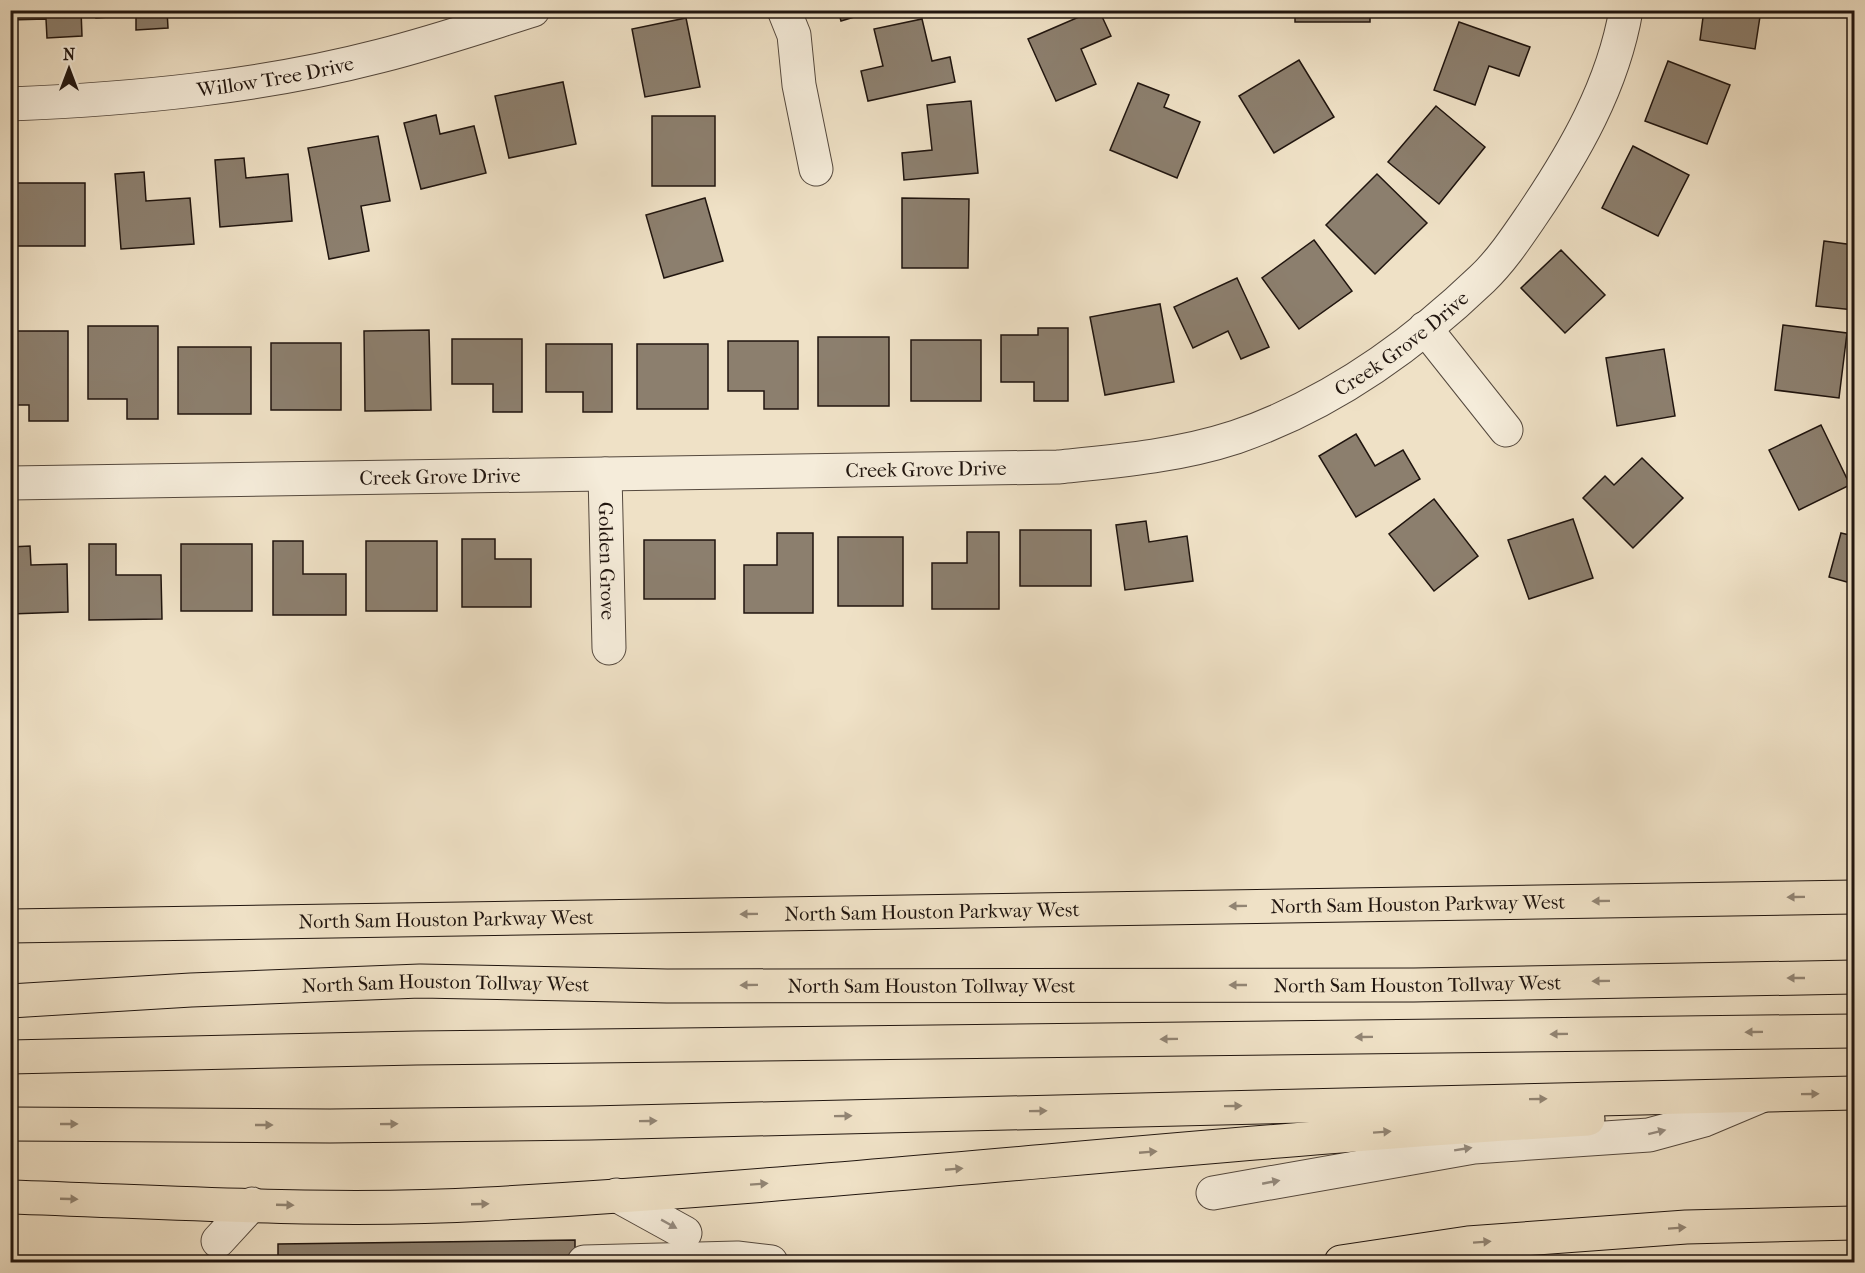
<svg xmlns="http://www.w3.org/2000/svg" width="1865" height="1273" font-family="'IM FELL French Canon',serif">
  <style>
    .building { fill: #8c7f6e; stroke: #20150f; stroke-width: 1.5 }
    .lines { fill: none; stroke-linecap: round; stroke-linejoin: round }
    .minor-casing { stroke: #54483d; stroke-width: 35 }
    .major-casing { stroke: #20150f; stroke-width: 35 }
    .highway-casing { stroke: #20150f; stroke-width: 35 }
    .minor { stroke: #f5ecda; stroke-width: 33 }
    .major { stroke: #efe1c6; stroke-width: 33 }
    .highway { stroke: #efe1c6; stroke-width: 33 }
    .oneway { fill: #928574 }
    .oneway2 { fill: #958b7f }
    .labels { text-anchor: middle; stroke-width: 5; stroke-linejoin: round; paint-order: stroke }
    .street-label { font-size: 20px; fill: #20150f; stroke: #f5ecda }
  </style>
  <rect width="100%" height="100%" fill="#efe1c6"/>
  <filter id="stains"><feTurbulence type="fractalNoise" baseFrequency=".00333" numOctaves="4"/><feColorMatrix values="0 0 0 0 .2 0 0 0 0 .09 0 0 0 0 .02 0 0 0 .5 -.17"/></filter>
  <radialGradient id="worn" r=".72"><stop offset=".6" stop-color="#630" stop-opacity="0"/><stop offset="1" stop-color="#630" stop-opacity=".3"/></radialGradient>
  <g class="building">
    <path d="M10 10H81L82 36 47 38 46 19 10 20Z"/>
    <path d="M95 10H167L168 28 136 30V15L96 18Z"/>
    <path d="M231 10H262V13L232 17Z"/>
    <path d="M838 10H877L841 21Z"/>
    <path d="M1095 10H1099L1111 36 1081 49 1096 84 1056 101 1028 39Z"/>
    <rect x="1295" y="10" width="75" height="12"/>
    <path d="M1488 10H1527L1526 15Z"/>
    <path d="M1704 10H1761L1755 49 1700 40Z"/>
    <path d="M686 18 700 87 645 97 632 29Z"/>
    <path d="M922 19 932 61 950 57 955 82 868 101 861 71 883 66 874 29Z"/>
    <path d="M1459 22 1530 47 1519 76 1489 66 1475 105 1434 90Z"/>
    <path d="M1299 60 1334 117 1274 153 1239 96Z"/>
    <path d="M1668 61 1730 85 1707 144 1645 121Z"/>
    <path d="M1854 62V130H1849Z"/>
    <path d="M563 82 576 144 509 158 495 96Z"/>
    <path d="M1138 83 1169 95 1164 107 1200 122 1177 178 1110 150Z"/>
    <path d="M971 101 978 173 904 180 902 153 932 150 927 105Z"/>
    <path d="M1436 106 1485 147 1439 204 1388 162Z"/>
    <path d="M436 115 440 134 474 126 486 173 421 189 404 123Z"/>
    <rect x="652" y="116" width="63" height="70"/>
    <path d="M378 136 390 201 361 206 369 251 329 259 308 148Z"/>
    <path d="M1633 146 1689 175 1658 236 1602 208Z"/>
    <path d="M244 158 246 178 288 174 292 221 220 227 215 160Z"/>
    <path d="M144 172 146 201 190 198 194 244 121 249 115 174Z"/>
    <path d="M1377 174 1427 223 1375 274 1326 225Z"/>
    <rect x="17" y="183" width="68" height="63"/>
    <path d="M1854 183V224L1848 223Z"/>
    <path d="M705 198 723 261 664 278 646 215Z"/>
    <path d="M902 198 969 199 968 268H902Z"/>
    <path d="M1314 240 1352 291 1299 329 1262 278Z"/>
    <path d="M1824 241 1854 245V310L1816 306Z"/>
    <path d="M1561 250 1605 295 1565 333 1521 288Z"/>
    <path d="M1237 278 1269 347 1241 359 1228 331 1193 348 1174 307Z"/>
    <path d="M1160 304 1174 382 1105 395 1090 317Z"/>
    <path d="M1783 325 1847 333 1839 398 1775 390Z"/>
    <path d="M88 326H158V419H127V399H88Z"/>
    <path d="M1038 328H1068V401H1034V382H1001V335H1038Z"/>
    <path d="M429 330 431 410 365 411 364 331Z"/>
    <path d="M10 331H68V421H29V405H10Z"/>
    <rect x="818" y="337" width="71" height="69"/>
    <path d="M452 339H522V412H493V384H452Z"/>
    <rect x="911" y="340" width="70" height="61"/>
    <path d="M728 341H798V409H764V391H728Z"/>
    <rect x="271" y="343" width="70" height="67"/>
    <path d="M546 344H612V412H583V392H546Z"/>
    <rect x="637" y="344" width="71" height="65"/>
    <rect x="178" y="347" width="73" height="67"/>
    <path d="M1664 349 1675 416 1617 426 1606 358Z"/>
    <path d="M1821 425 1850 485 1799 510 1769 450Z"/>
    <path d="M1356 434 1375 466 1403 450 1420 479 1356 517 1319 456Z"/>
    <path d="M1642 458 1683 498 1633 548 1583 498 1605 476 1614 485Z"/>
    <path d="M1434 499 1478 556 1434 591 1389 534Z"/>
    <path d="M1573 519 1593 578 1529 599 1508 540Z"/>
    <path d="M1146 521 1149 542 1187 536 1193 581 1125 590 1116 525Z"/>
    <rect x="1020" y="530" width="71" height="56"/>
    <path d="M967 532H999V609H932V563H967Z"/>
    <path d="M777 533H813V613H744V565H777Z"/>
    <path d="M1841 533 1854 536V584L1829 577Z"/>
    <rect x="838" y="537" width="65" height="69"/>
    <path d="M462 539H495V559H531V607H462Z"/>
    <rect x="644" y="540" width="71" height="59"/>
    <path d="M273 541H303V574H346V615H273Z"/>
    <rect x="366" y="541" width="71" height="70"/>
    <path d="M89 544H116V575H161L162 619 89 620Z"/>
    <rect x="181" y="544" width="71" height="67"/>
    <path d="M30 546 31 565 67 564 68 612 10 614V547Z"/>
    <path d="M575 1240V1262H278V1244Z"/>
  </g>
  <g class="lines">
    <g class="minor-casing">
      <g id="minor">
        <path d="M784 10 794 35 799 85 816 169"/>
        <path id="s1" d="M10 104C134 99 260 87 380 56 432 43 482 26 533 10"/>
        <path d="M1425 328 1506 430"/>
        <path id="s2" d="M605 474 609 648"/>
        <path id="s3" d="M10 483 1058 467C1118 461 1178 456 1236 437 1329 405 1411 347 1482 279 1501 261 1517 237 1532 215 1574 153 1613 86 1626 10"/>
        <path d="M1213 1193 1474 1147 1649 1135 1704 1120 1761 1096"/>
        <path d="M616 1195 685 1233"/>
        <path d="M218 1241 252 1204"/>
        <path d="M584 1262 737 1258 771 1262"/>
      </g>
    </g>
    <g class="major-casing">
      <g id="major">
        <path id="s4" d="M10 926 1854 897"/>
        <path d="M1341 1262 1468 1243 1686 1227 1854 1223"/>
      </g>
    </g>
    <g class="highway-casing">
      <g id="highway">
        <path id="s5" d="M10 1001 191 990 420 981 667 986 1414 985 1854 977"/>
        <path d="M10 1057 416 1048 1854 1031"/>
        <path d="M10 1124 330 1126 590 1123 1854 1093"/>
        <path d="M10 1197C169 1202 329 1213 487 1204 854 1184 1220 1140 1588 1119"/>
      </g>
    </g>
    <use href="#minor" class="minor"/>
    <use href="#major" class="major"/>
    <use href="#highway" class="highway"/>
  </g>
  <defs><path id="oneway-solid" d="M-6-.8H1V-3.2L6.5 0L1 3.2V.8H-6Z" transform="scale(1.5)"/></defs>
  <g class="oneway">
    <use href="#oneway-solid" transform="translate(1796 897) rotate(179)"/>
    <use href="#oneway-solid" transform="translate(1601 901) rotate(179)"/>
    <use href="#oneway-solid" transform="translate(1238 906) rotate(179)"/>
    <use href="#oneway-solid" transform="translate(749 914) rotate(179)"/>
    <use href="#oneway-solid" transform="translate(1796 978) rotate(180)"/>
    <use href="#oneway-solid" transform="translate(1601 981) rotate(179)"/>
    <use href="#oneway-solid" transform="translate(749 985) rotate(179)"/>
    <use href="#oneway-solid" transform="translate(1238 985) rotate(180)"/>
    <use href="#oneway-solid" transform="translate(1754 1032) rotate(179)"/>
    <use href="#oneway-solid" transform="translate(1559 1034) rotate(179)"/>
    <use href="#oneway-solid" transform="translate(1364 1037) rotate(179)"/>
    <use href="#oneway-solid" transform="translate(1169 1039) rotate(179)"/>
    <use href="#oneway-solid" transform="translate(1810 1094) rotate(-1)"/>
    <use href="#oneway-solid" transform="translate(1538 1099) rotate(-1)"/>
    <use href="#oneway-solid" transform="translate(1233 1106) rotate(-1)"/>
    <use href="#oneway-solid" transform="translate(1038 1111) rotate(-1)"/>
    <use href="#oneway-solid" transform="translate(843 1116) rotate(-1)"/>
    <use href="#oneway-solid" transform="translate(648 1121) rotate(-1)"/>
    <use href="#oneway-solid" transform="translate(69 1124)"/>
    <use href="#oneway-solid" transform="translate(389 1124) rotate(-1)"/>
    <use href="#oneway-solid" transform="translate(264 1125)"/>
    <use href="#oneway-solid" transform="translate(1382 1132) rotate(-4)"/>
    <use href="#oneway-solid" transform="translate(1148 1152) rotate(-5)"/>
    <use href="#oneway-solid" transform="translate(954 1169) rotate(-5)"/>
    <use href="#oneway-solid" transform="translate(759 1184) rotate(-4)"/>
    <use href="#oneway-solid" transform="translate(69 1199) rotate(2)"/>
    <use href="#oneway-solid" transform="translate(480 1204) rotate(-2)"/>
    <use href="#oneway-solid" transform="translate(285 1205) rotate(2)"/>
    <use href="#oneway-solid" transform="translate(1677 1228) rotate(-4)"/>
    <use href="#oneway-solid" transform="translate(1482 1242) rotate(-4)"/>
  </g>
  <g class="oneway2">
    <use href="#oneway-solid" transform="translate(1657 1132) rotate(-14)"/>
    <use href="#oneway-solid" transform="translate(1463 1149) rotate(-9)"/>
    <use href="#oneway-solid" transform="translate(1271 1182) rotate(-11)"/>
    <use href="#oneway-solid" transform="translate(669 1224) rotate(29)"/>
  </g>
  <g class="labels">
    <g class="street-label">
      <text dy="7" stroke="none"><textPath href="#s1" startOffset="267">Willow Tree Drive</textPath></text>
      <text dy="7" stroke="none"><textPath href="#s3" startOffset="1420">Creek Grove Drive</textPath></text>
      <text dy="7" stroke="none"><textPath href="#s3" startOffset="916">Creek Grove Drive</textPath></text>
      <text dy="7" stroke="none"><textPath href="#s3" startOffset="430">Creek Grove Drive</textPath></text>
      <text dy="7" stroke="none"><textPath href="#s2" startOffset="87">Golden Grove</textPath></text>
      <text dy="7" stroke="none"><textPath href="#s4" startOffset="1408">North Sam Houston Parkway West</textPath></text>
      <text dy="7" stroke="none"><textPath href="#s4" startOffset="922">North Sam Houston Parkway West</textPath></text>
      <text dy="7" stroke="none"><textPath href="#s4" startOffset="436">North Sam Houston Parkway West</textPath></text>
      <text dy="7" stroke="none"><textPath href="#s5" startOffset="1408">North Sam Houston Tollway West</textPath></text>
      <text dy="7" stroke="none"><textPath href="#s5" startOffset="436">North Sam Houston Tollway West</textPath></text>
      <text dy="7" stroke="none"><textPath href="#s5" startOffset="922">North Sam Houston Tollway West</textPath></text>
    </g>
  </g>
  <rect width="1865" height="1273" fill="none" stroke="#efe1c6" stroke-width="36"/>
  <rect x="12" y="12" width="1841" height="1249" fill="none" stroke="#20150f" stroke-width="3"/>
  <rect x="18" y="18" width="1829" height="1237" fill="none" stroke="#20150f" stroke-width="1.5"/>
  <g transform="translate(69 69)" stroke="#f5ecda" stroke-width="4.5" paint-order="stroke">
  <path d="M0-4.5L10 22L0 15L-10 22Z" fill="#20150f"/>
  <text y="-9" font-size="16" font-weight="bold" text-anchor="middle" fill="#20150f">N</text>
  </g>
  <rect width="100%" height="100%" filter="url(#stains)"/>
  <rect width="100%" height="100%" fill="url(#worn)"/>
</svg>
